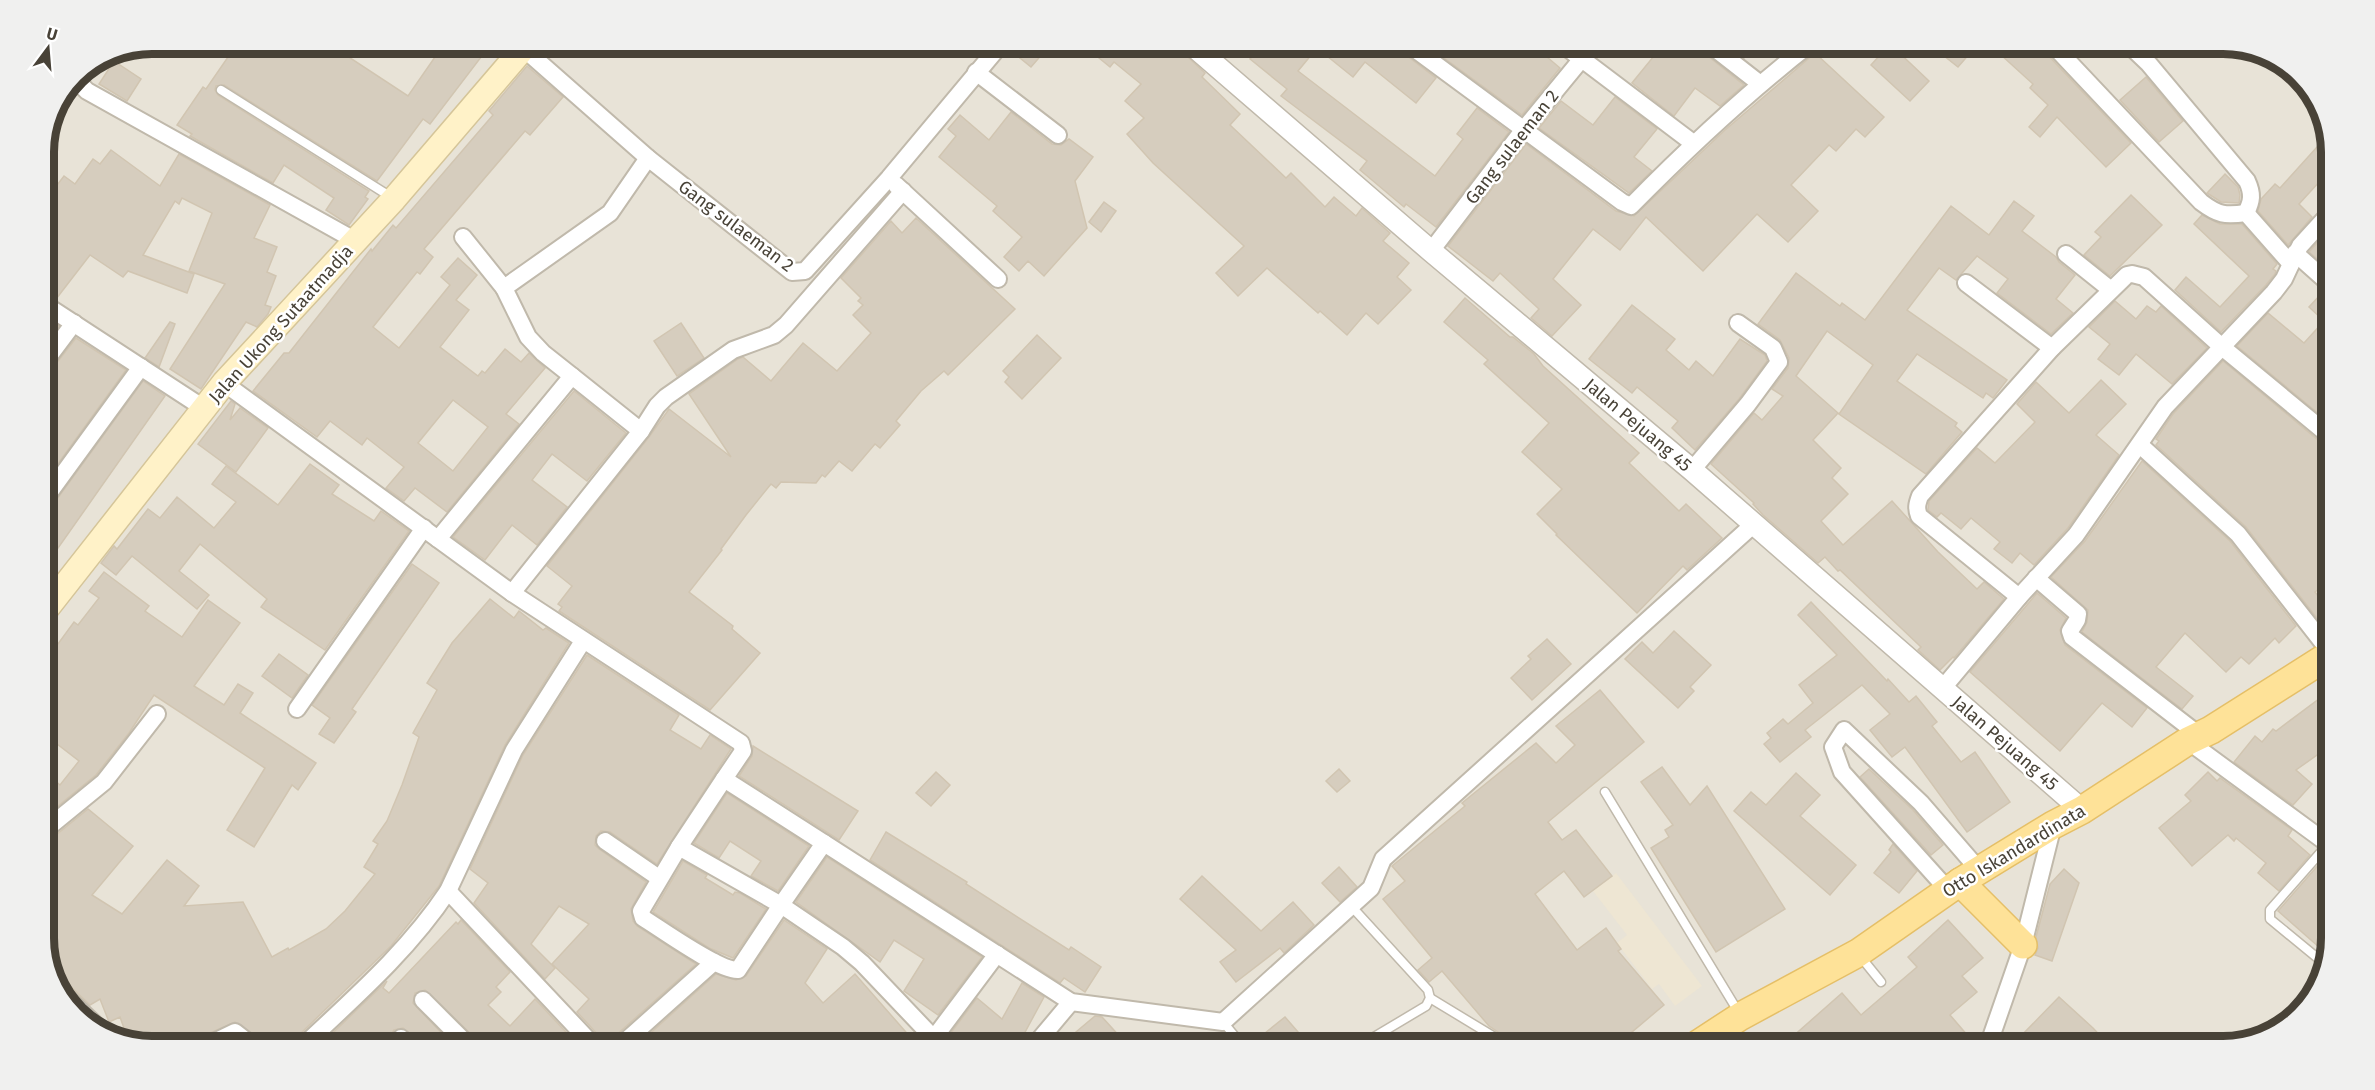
<svg xmlns="http://www.w3.org/2000/svg" width="2375" height="1090" font-family="'Fira Sans',sans-serif">
  <style>
    .residential { fill: #e8e3d7 }
    .education { fill: #eee6d3 }
    .building { fill: #d6cdbe; stroke: #d1c5b1; stroke-width: 1.5; fill-rule: evenodd }
    .lines { fill: none; stroke-linecap: round; stroke-linejoin: round }
    .service-casing { stroke: #c0b9ab; stroke-width: 11 }
    .minor-casing { stroke: #c0b9ab; stroke-width: 20 }
    .tertiary-casing { stroke: #c0b9ab; stroke-width: 24 }
    .secondary-casing { stroke: #d5c599; stroke-width: 27 }
    .primary-casing { stroke: #e5bf67; stroke-width: 30 }
    .service { stroke: #fff; stroke-width: 8 }
    .minor { stroke: #fff; stroke-width: 16 }
    .tertiary { stroke: #fff; stroke-width: 21 }
    .secondary { stroke: #fff2c8; stroke-width: 24 }
    .primary { stroke: #fee298; stroke-width: 27 }
    .labels { text-anchor: middle; stroke-width: 5; stroke-linejoin: round; paint-order: stroke }
    .street-label { font-size: 18px; fill: #484237; stroke: #fff }
    .rim { fill: none; stroke: #484237; stroke-width: 8 }
  </style>
  <rect width="100%" height="100%" fill="#f4f1e9"/>
  <path class="residential" d="M152 44H2223L2265 52 2313 92 2331 145V938L2323 980 2283 1028 2223 1046H152L110 1038 66 1004 44 945V145L76 75 111 52Z"/>
  <path class="education" d="M1616 873 1702 986 1675 1006 1659 984 1652 989 1617 943 1627 935 1593 891Z"/>
  <g class="building">
    <path d="M237 44H329L408 96 444 44H491L430 124 423 119 377 181 224 85 216 86 215 90 218 95 369 191 365 197 368 199 349 225 326 210 334 198 284 165 273 183 190 136 192 134 177 125 203 87 206 89Z"/>
    <path d="M1024 44H1051L1031 67 1015 54Z"/>
    <path d="M1082 44H1174L1205 73 1202 77 1240 114 1230 125 1286 178 1291 173 1325 207 1334 197 1356 216 1362 208 1390 233 1383 241 1409 263 1397 277 1411 290 1378 324 1366 313 1347 335 1320 311 1318 313 1267 268 1238 296 1216 273 1244 246 1153 163 1127 134 1144 118 1125 101 1141 84 1114 62 1110 67Z"/>
    <path d="M1263 44H1398L1402 52 1436 78 1416 103 1365 62 1353 77 1317 48 1298 71 1435 176 1463 139 1457 134 1477 108 1509 132 1436 227 1406 204 1404 207 1360 170 1367 161 1281 96 1287 89 1250 59Z"/>
    <path d="M1425 44H1552L1553 49 1547 57 1560 68 1522 115Z"/>
    <path d="M1638 44H1699L1703 52 1744 85 1720 106 1695 88 1674 116 1632 83 1654 56Z"/>
    <path d="M1725 44H1755L1744 58Z"/>
    <path d="M1890 44 1929 81 1910 101 1871 65Z"/>
    <path d="M1929 44H1978L1958 67Z"/>
    <path d="M1989 44H2042L2044 51 2131 143 2106 167 2057 117 2040 137 2029 127 2048 105 2030 88 2033 84Z"/>
    <path d="M1815 53 1884 117 1865 137 1856 129 1836 151 1829 145 1791 185 1818 211 1788 242 1757 214 1703 271 1646 217 1620 250 1593 229 1553 279 1581 305 1552 336 1531 318 1539 309 1500 273 1493 281 1448 246 1526 144 1616 211 1634 216 1725 130Z"/>
    <path d="M114 61 141 79 127 101 99 84Z"/>
    <path d="M527 66 563 97 530 135 525 131 424 249 433 257 420 274 417 272 373 327 399 348 450 285 441 277 458 258 477 275 456 300 469 310 440 347 478 376 482 371 485 373 505 349 521 362 529 353 545 368 506 414 519 424 447 512 415 488 404 501 386 488 404 467 367 438 362 445 330 421 317 437 253 391 284 353H289L371 249 372 251 393 225 396 228 493 115 489 111ZM453 400 488 427 453 471 418 443Z"/>
    <path d="M2146 77 2183 121 2159 142 2120 100Z"/>
    <path d="M1615 97 1657 129 1634 157 1652 171 1629 193 1539 128 1561 101 1593 125Z"/>
    <path d="M1011 112 1052 144 1061 145 1069 139 1093 157 1075 181 1087 228 1044 276 1028 261 1019 271 1004 257 1022 237 993 211 997 206 939 157 956 136 948 129 960 115 989 140Z"/>
    <path d="M2317 147 2331 160V191L2320 181 2299 204 2312 217 2288 245 2258 211 2261 199 2275 184 2280 188Z"/>
    <path d="M111 150 160 186 179 154 270 205 254 238 277 247 267 272 276 276 265 305 271 307 268 314 257 327 246 322 201 389 170 369 225 284 189 271 212 213 182 198 179 204 175 201 143 255 194 274 187 293 128 271 123 277 90 255 56 299 44 294V202L64 176 75 184 93 159 100 164Z"/>
    <path d="M2225 174 2238 187 2240 195 2239 203 2221 202 2207 193Z"/>
    <path d="M2131 195 2162 225 2110 276 2084 255 2101 237 2095 232Z"/>
    <path d="M2014 201 2034 216 2022 231 2056 257 2059 262 2075 275 2056 299 2073 313 2051 334 1997 293 2008 279 1977 256 1956 280 1939 268 1907 310 2007 380 1993 398 1986 393 1983 398 1917 354 1897 381 1957 423 1955 426 1962 432 1926 474 1839 414 1873 365 1827 331 1796 376 1838 413 1813 440 1841 468 1832 478 1848 494 1821 521 1843 545 1892 501 1938 552 1977 589 1984 582 2004 599 1954 658 1953 657 1940 670 1918 650 1921 647 1840 570 1838 571 1825 557 1818 563 1763 515 1753 504 1754 503 1711 464 1754 413 1762 420 1783 396 1772 389 1788 368 1789 358 1780 340 1758 324 1796 273 1840 306 1842 303 1865 320 1951 206 1989 235Z"/>
    <path d="M1104 202 1116 211 1101 232 1089 222Z"/>
    <path d="M2202 215 2220 224H2242L2277 264 2273 269 2276 271 2275 274 2266 285 2221 332 2175 290 2186 277 2220 307 2249 276 2194 224Z"/>
    <path d="M916 218 1015 309 948 375 944 371 921 391 896 421 900 425 880 448 875 444 852 471 839 461 825 477 822 475 816 483 781 482 776 488 771 484 746 515 721 549 722 550 689 592 733 626 732 629 760 653 710 710 559 611 562 607 558 604 572 586 547 566 649 437 669 409 731 457 689 394 738 359 743 357 771 381 803 343 837 371 871 333 853 315 863 305 858 301 861 298 841 278 891 221 902 233Z"/>
    <path d="M2331 227V271L2309 252Z"/>
    <path d="M2323 292 2331 295V424L2237 346 2268 313 2304 343 2324 321 2309 307Z"/>
    <path d="M1465 298 1510 337H1513L1534 354 1543 366 1639 453 1629 463 1679 511 1686 504 1722 538 1687 570 1683 566 1637 613 1556 535 1557 534 1537 514 1562 489 1522 452 1549 423 1484 364 1488 360 1444 322Z"/>
    <path d="M2115 301 2136 319 2147 306 2156 312 2161 306 2207 348 2172 384 2136 354 2119 375 2098 359 2110 344 2089 327Z"/>
    <path d="M1632 305 1675 339 1666 350 1689 370 1696 361 1713 376 1740 339 1765 355 1767 361 1739 399 1695 450 1672 428 1678 421 1637 387 1632 393 1589 359Z"/>
    <path d="M44 316 59 326 44 346Z"/>
    <path d="M170 322 175 324 159 367 145 358Z"/>
    <path d="M681 323 704 358 677 376 654 341Z"/>
    <path d="M1037 335 1061 358 1022 399 1005 382 1009 377 1003 371Z"/>
    <path d="M76 338 126 370 44 483V373L52 369Z"/>
    <path d="M2223 361 2324 445 2331 447V579L2315 592 2331 612V627L2327 631 2246 527 2156 445 2159 441 2156 439 2173 414Z"/>
    <path d="M2101 380 2126 404 2096 435 2119 455 2068 528 2034 565 2020 553 2012 563 1994 549 2000 542 1971 518 1961 529 1941 513 1937 517 1928 510 1929 501 1977 448 1995 463 2035 422 2017 404 2036 382 2069 413Z"/>
    <path d="M143 381 165 396 44 568V510L52 506Z"/>
    <path d="M574 391 626 433 587 481 552 454 532 480 567 507 537 545 512 525 485 560 453 537Z"/>
    <path d="M231 401 235 404 230 420 240 408 268 428 236 472 198 444Z"/>
    <path d="M2142 461 2230 541 2296 626 2279 643 2275 638 2249 664 2241 657 2226 672 2185 633 2156 667 2193 696 2182 709 2082 632 2087 622 2088 610 2051 577 2085 541Z"/>
    <path d="M310 464 339 485 332 494 374 521 381 511 409 531 325 650 261 607 267 599 200 544 179 571 209 595 197 609 132 556 116 575 101 563 114 546 117 549 148 509 160 518 177 497 214 528 236 502 212 484 226 466 278 505Z"/>
    <path d="M412 564 439 583 352 709 356 712 334 743 319 734 330 718 312 705Z"/>
    <path d="M104 572 149 606 145 611 182 637 208 600 240 623 194 686 224 705 238 684 253 693 240 713 316 763 298 790 292 785 254 847 227 830 265 768 154 695 129 733 96 775 47 815 44 813V771L60 785 79 761 44 734V663L74 622 78 625 99 598 89 591Z"/>
    <path d="M2037 593 2066 618 2060 630 2065 645 2147 708 2132 727 2102 703 2060 751 1970 672Z"/>
    <path d="M490 599 514 618 519 611 543 630 546 628 569 643 505 745 439 886 391 946 296 1038 293 1047H263L259 1038 235 1022 201 1037 197 1041 196 1047H152L129 1042 120 1017 109 1022 100 999 90 1005 69 985 58 983 44 945V849L56 835 88 809 133 846 92 895 122 914 167 860 199 886 184 906 243 902 272 957 288 948 289 950 326 929 345 911 375 874 364 867 378 844 373 841 387 821 402 785 419 737 413 733 437 690 427 683 452 643Z"/>
    <path d="M1811 602 1887 681 1888 679 1909 702 1916 696 1937 722 1932 726 1961 762 1975 752 2010 802 1967 832 1905 747 1892 757 1870 730 1890 714 1862 685 1805 730 1811 737 1780 762 1764 744 1771 738 1767 733 1783 719 1788 724 1813 703 1799 685 1837 655 1798 615Z"/>
    <path d="M1674 631 1711 665 1690 687 1694 691 1678 708 1625 659 1642 642 1653 653Z"/>
    <path d="M1547 639 1571 664 1532 700 1511 678 1531 659 1528 656Z"/>
    <path d="M279 654 308 675 292 698 262 676Z"/>
    <path d="M587 655 679 715 670 730 701 749 710 735 731 749 657 864 610 832 601 831 596 836 595 845 599 849 646 882 631 909 633 921 637 926 696 964 613 1038 610 1047H604L602 1039 577 1012 589 999 552 964 589 924 559 906 531 944 555 968 545 979 474 903 488 883 470 869 523 755Z"/>
    <path d="M1600 690 1644 742 1548 822 1562 840 1576 830 1612 876 1584 897 1564 871 1535 894 1577 950 1606 928 1621 949 1618 951 1664 1005 1626 1037 1624 1033 1608 1046H1508L1501 1034 1489 1026 1442 971 1429 982 1418 970 1432 958 1383 899 1405 881 1392 866 1465 806 1462 803 1536 743 1556 763 1575 745 1556 726Z"/>
    <path d="M2331 690V745L2296 770 2312 784 2293 805 2234 762 2255 736 2262 742 2273 729 2276 731Z"/>
    <path d="M753 746 858 811 839 840 739 776 752 756Z"/>
    <path d="M1662 767 1690 805 1707 786 1785 909 1716 952 1651 848 1669 837 1665 830 1673 825 1641 782Z"/>
    <path d="M1339 769 1350 781 1337 792 1326 781Z"/>
    <path d="M1869 769 1913 810 1943 845 1931 855 1860 777Z"/>
    <path d="M936 772 950 785 931 806 916 793Z"/>
    <path d="M2208 772 2217 781 2220 778 2292 830 2288 836 2310 855 2279 891 2258 873 2266 863 2236 838 2234 841 2228 835 2192 866 2159 828 2191 801 2185 795Z"/>
    <path d="M1796 773 1820 795 1800 816 1856 865 1830 895 1734 811 1751 792 1766 805Z"/>
    <path d="M727 793 809 846 778 891 751 876 761 861 730 841 719 858 694 843Z"/>
    <path d="M886 832 967 882 966 884 1069 950 1071 947 1101 967 1085 992 1064 978 1060 983 870 860Z"/>
    <path d="M1893 844 1917 871 1899 893 1874 873 1891 852 1889 850Z"/>
    <path d="M2327 855 2331 856V905L2320 918 2331 928 2328 955 2278 911Z"/>
    <path d="M827 857 982 957 938 1015 904 991 924 959 894 940 880 962 796 902Z"/>
    <path d="M683 861 707 875 705 878 733 895 735 892 740 893 766 909 733 958 709 948 653 912Z"/>
    <path d="M1339 867 1357 887 1340 902 1322 883Z"/>
    <path d="M2064 869 2079 883 2052 961 2035 955 2038 948 2036 937 2050 884Z"/>
    <path d="M1202 876 1261 931 1293 902 1314 925 1284 953 1280 948 1236 982 1220 962 1236 950 1180 899Z"/>
    <path d="M461 920 510 972 496 987 501 992 488 1005 510 1026 535 999 580 1047H479L476 1039 425 990 415 993 413 1003 455 1047H419L416 1039 403 1028 394 1030 391 1035V1041L395 1047H318L387 981 383 988 389 993 456 922 458 924Z"/>
    <path d="M784 920 827 949 805 983 823 1003 855 974 919 1047H840L834 1040 826 1047H635L716 974 736 980 746 976Z"/>
    <path d="M1948 920 1983 958 1962 976 1977 992 1950 1015 1968 1036 1964 1046H1782L1842 993 1861 1015 1917 967 1908 957Z"/>
    <path d="M1022 983 1044 997 1017 1047H951L947 1038 977 998 1002 1019Z"/>
    <path d="M2059 997 2093 1028 2110 1046H2032L2021 1036Z"/>
    <path d="M1095 1016 1102 1017 1122 1039 1114 1046H1078L1070 1037Z"/>
    <path d="M1285 1017 1304 1039 1295 1046H1249Z"/>
  </g>
  <g class="lines">
    <g class="service-casing">
      <g id="service">
        <path d="M221 90 391 197"/>
        <path d="M1605 792 1739 1013"/>
        <path d="M1352 907 1428 990 1430 998 1426 1006 1359 1046"/>
        <path d="M1860 956 1881 982"/>
        <path d="M2326 965 2270 919V910L2328 844"/>
        <path d="M1430 998 1496 1038 1502 1046"/>
        <path d="M1223 1022 1243 1046"/>
      </g>
    </g>
    <g class="minor-casing">
      <g id="minor">
        <path d="M1408 44 1622 202 1631 206C1688 148 1746 94 1810 44"/>
        <path d="M1562 44 1693 143"/>
        <path d="M1709 44 1759 83"/>
        <path d="M2128 44 2149 64 2247 181C2253 194 2252 201 2246 213"/>
        <path d="M523 48 648 158 792 272 805 271 889 178 1001 44"/>
        <path d="M976 72 1058 135"/>
        <path d="M76 75 77 81 87 91 356 241"/>
        <path d="M896 185 998 279"/>
        <path d="M463 237 504 288"/>
        <path d="M1431 251 1524 129 1594 44"/>
        <path d="M2295 253 2331 285"/>
        <path d="M2066 254 2111 290"/>
        <path d="M2291 264 2300 246 2331 212"/>
        <path d="M1966 283 2052 348"/>
        <path d="M44 304 205 409"/>
        <path d="M44 363 74 323"/>
        <path d="M572 376 543 353 528 337 504 288 610 213 648 158"/>
        <path d="M224 383 512 593 741 743 743 751 724 779 824 843"/>
        <path d="M2140 445 2238 534 2331 653"/>
        <path d="M1692 470 1748 404 1779 362 1773 348 1738 323"/>
        <path d="M44 500 141 367"/>
        <path d="M438 539 572 376 641 431"/>
        <path d="M2036 578 2078 614 2077 620 2070 631 2072 637 2199 735"/>
        <path d="M512 593 641 431 657 406 666 397 733 350 774 335 786 325 903 191"/>
        <path d="M2019 597 1919 516C1916 508 1917 504 1920 496L2052 348 2127 275 2132 274 2144 277 2222 347 2331 437"/>
        <path d="M1942 689 2019 597 2076 535 2165 407 2274 292 2284 279 2291 264 2246 213C2225 216 2218 215 2201 202L2052 44"/>
        <path d="M297 709 424 528"/>
        <path d="M2188 741 2331 846"/>
        <path d="M44 831 104 782 157 714"/>
        <path d="M605 841 659 878"/>
        <path d="M679 847 724 779"/>
        <path d="M1948 890 1842 772 1833 747 1844 730 1921 803 1979 870"/>
        <path d="M448 891 594 1046"/>
        <path d="M62 993 102 1031"/>
        <path d="M423 1000 469 1046"/>
        <path d="M401 1038 409 1046"/>
        <path d="M934 1038 997 954"/>
        <path d="M206 1046 235 1032 253 1046"/>
        <path d="M303 1046C354 998 409 950 448 891L514 750 583 641"/>
        <path d="M620 1046 714 962"/>
        <path d="M941 1046 862 963 843 947 781 905 738 970C719 971 661 929 643 918L641 911 679 847 781 905 824 843 1071 1002 1223 1022 1371 888 1383 859 1754 524"/>
        <path d="M1034 1046 1071 1002"/>
        <path d="M1988 1046 2023 945 2053 825"/>
      </g>
    </g>
    <g class="tertiary-casing">
      <path id="tertiary" d="M1191 44 1431 251 1692 470 2082 810"/>
    </g>
    <g class="secondary-casing">
      <path id="secondary" d="M44 612 224 383 394 199 527 44"/>
    </g>
    <g class="primary-casing">
      <g id="primary">
        <path d="M1960 882 2023 945"/>
        <path d="M1695 1046 1741 1016 1858 953 1960 882 2053 825 2082 810 2188 741 2211 730 2331 654"/>
      </g>
    </g>
    <use href="#service" class="service"/>
    <use href="#minor" class="minor"/>
    <use href="#tertiary" class="tertiary"/>
    <use href="#secondary" class="secondary"/>
    <use href="#primary" class="primary"/>
  </g>
  <g class="labels">
    <g class="street-label">
      <text transform="translate(1512 147) rotate(-52)" y="6">Gang sulaeman 2</text>
      <text transform="translate(736 226) rotate(37)" y="6">Gang sulaeman 2</text>
      <text transform="translate(281 324) rotate(-48)" y="6">Jalan Ukong Sutaatmadja</text>
      <text transform="translate(1638 425) rotate(40)" y="6">Jalan Pejuang 45</text>
      <text transform="translate(2005 743) rotate(41)" y="6">Jalan Pejuang 45</text>
      <text transform="translate(2014 851) rotate(-31)" y="6">Otto Iskandardinata</text>
    </g>
  </g>
  <path d="M0 0H2375V1090H0ZM152 54H2223A98 98 0 0 1 2321 152V938A98 98 0 0 1 2223 1036H152A98 98 0 0 1 54 938V152A98 98 0 0 1 152 54Z" fill="#f0f0ef" fill-rule="evenodd"/>
  <path class="rim" d="M152 54H2223A98 98 0 0 1 2321 152V938A98 98 0 0 1 2223 1036H152A98 98 0 0 1 54 938V152A98 98 0 0 1 152 54Z"/>
  <g transform="translate(48 48) rotate(16)" stroke="#ffffff" stroke-width="4.5" paint-order="stroke">
  <path d="M0-4.5L10 22L0 15L-10 22Z" fill="#484237"/>
  <text y="-9" font-size="16" font-weight="bold" text-anchor="middle" fill="#484237">U</text>
  </g>
</svg>
